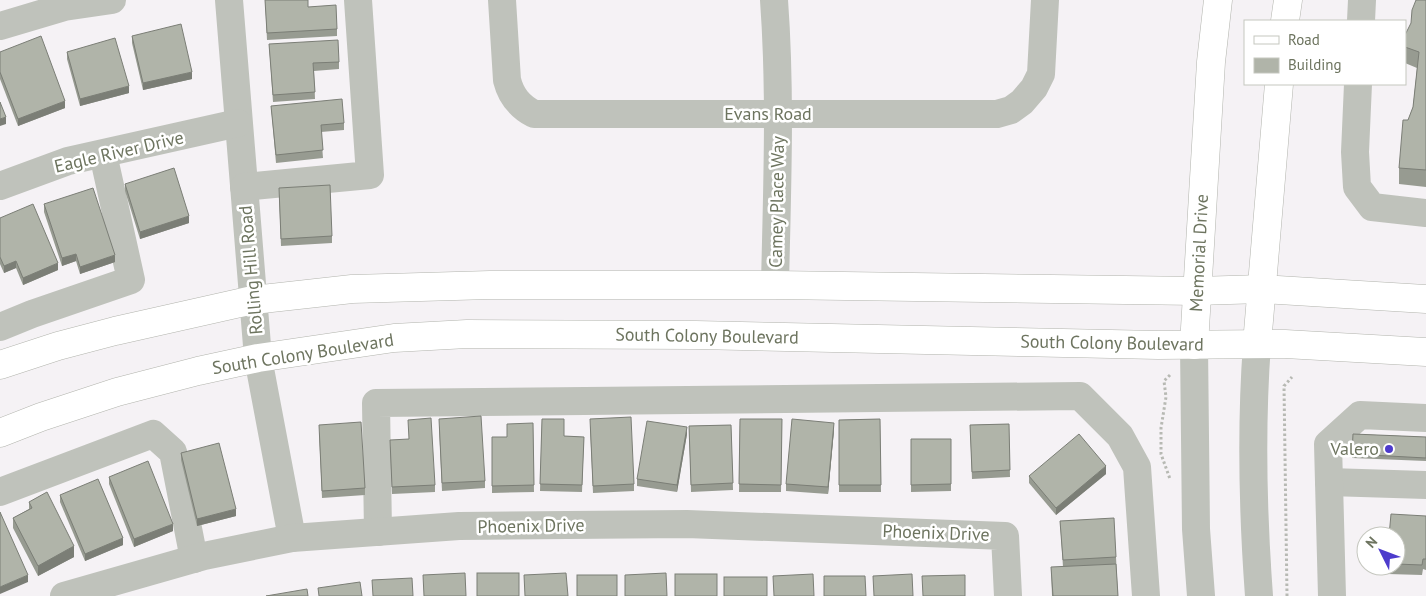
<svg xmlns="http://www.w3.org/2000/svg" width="1426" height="596" font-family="'PT Sans',sans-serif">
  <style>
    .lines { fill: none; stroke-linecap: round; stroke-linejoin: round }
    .major-casing { stroke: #b2b4ad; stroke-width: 29 }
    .path { stroke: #b7b9b3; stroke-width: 3; stroke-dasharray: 2.5 2.5; stroke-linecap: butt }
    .minor { stroke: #bfc2bb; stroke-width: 28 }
    .major { stroke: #fff; stroke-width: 28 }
    .wall { fill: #979b91 }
    .shaded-wall { fill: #7b7e76 }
    .building { fill: #b0b4a9; stroke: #7b7e76 }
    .poi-dot { fill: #4d3bcc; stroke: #fff; stroke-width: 2 }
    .labels { text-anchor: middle; stroke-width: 5; stroke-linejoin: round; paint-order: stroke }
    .street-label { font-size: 18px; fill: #6d745f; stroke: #fff }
    .poi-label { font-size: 18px; fill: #6d745f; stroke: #fff; text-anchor: end }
  </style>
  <rect width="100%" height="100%" fill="#f5f2f5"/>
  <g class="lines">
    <g class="major-casing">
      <g id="major">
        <path d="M1285 21 1288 0"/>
        <path d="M1257 344 1279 84"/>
        <path d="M1194 345 1211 62 1218 0"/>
        <path d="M0 365 58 346 115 331 253 300 352 289 490 285H775L1197 291 1262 289 1426 299"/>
        <path d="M0 433 41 417 117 392 198 371 258 358 394 338 467 334 696 335 1158 345 1285 344 1426 352"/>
      </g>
    </g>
    <g class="path">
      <path d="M1170 375 1164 381 1166 397 1161 428V454L1170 479"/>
      <path d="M1287 596 1284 386 1292 377"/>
    </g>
    <g class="minor">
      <path d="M229 0 258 358 292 538"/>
      <path d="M502 0 507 80C511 96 519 106 534 114H997L1011 110 1022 102 1034 88 1041 74 1045 0"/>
      <path d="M774 0C781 95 777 190 775 285"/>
      <path d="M1361 21 1362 0"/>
      <path d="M0 26 64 7 112 0"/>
      <path d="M1358 84 1355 152 1357 187 1372 207 1426 213"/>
      <path d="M0 186 68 161 238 123"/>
      <path d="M244 187 370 175 358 0"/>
      <path d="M0 327 32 314 131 280 103 154"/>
      <path d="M1257 344C1251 425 1253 515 1259 596"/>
      <path d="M1194 345 1196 529 1201 596"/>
      <path d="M1329 482 1426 485"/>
      <path d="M0 492 153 434 173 452 194 559"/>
      <path d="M378 532 376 403 1080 396 1120 436 1137 467 1146 596"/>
      <path d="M64 596 204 556 292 538 459 526 687 524 1005 536 1008 596"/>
      <path d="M1332 596 1328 444 1360 415 1426 418"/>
    </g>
    <use href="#major" class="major"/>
  </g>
  <g class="wall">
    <path d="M265 0 308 7 337 29V36L267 40Z"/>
    <path d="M1426 0V187L1399 184V168L1408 120 1413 107 1417 68 1405 63V43Z"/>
    <path d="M132 36 192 79 143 90 132 43Z"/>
    <path d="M269 44 339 62V69L314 71 315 99 273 102Z"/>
    <path d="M0 52 65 108 18 126 0 79Z"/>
    <path d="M67 52 129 93 80 106 67 59Z"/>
    <path d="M271 106 344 123V130L321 132 323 158 276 163Z"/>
    <path d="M125 184 189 223 140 239 125 191Z"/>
    <path d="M279 195 332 236V243L281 246Z"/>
    <path d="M44 204 115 262 80 274 76 261 62 266 44 212Z"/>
    <path d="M0 218 58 270 23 285 16 268 4 273 0 264Z"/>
    <path d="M542 419 564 436 584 437 582 492 540 491Z"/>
    <path d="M740 419H782L781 492H739Z"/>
    <path d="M880 419 881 492H839V420Z"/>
    <path d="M533 423 534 492 492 493V437H507Z"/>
    <path d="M1009 424 1010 477 972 479 970 425Z"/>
    <path d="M731 425 733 490 691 492 689 426Z"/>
    <path d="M439 426 485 481V488L442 491Z"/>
    <path d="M590 426 634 484V491L593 493Z"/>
    <path d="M834 430 828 494 786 491V484Z"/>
    <path d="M319 432 365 488V495L322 498Z"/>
    <path d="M687 434 677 492 637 486V479Z"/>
    <path d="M1353 434 1426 437V461L1352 458Z"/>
    <path d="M409 439 435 485V492L392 494 390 447Z"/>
    <path d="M911 439H951V491L911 492Z"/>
    <path d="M181 453 236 516 197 526 181 460Z"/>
    <path d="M1106 474 1056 515 1029 483V476Z"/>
    <path d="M109 477 173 531 134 547 109 484Z"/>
    <path d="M60 495 123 545 85 561 60 502Z"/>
    <path d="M29 502 74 557 38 576 13 528V518L29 509Z"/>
    <path d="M1426 516V570L1423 569 1422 575 1388 574V566H1396V536Z"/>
    <path d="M1060 521 1116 557 1118 596H1052L1051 567H1063Z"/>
  </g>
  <g class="shaded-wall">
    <path d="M192 72V79L143 90V83Z"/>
    <path d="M129 86V93L80 106V99Z"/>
    <path d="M65 101V108L18 126V119Z"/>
    <path d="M6 117V124L0 126V119Z"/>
    <path d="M189 216V223L140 239V232Z"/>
    <path d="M76 254V261L62 266V258Z"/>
    <path d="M115 255V262L80 274V267Z"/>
    <path d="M16 261V268L4 273V266Z"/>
    <path d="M58 263V270L23 285V278Z"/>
    <path d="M834 423V430L828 494V487Z"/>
    <path d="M687 427V434L677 492V485Z"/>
    <path d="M1106 466V474L1056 515V508Z"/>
    <path d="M236 509V516L197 526V519Z"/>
    <path d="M173 524V531L134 547V539Z"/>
    <path d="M123 538V545L85 561V554Z"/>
    <path d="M74 546V557L38 576V566Z"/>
    <path d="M28 575V582L0 594V587Z"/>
  </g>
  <g class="building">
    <path d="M265 0H308V7L336 5 337 29 267 33Z"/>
    <path d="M1416 0H1426V170L1399 168 1403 120H1408L1413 107 1419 52 1405 47V35L1411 23 1412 10Z"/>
    <path d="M181 24 192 72 143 83 132 36Z"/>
    <path d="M41 36 65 101 18 119 0 72V52Z"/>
    <path d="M115 38 129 86 80 99 67 52Z"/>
    <path d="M338 40 339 62 313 63 315 92 273 95 269 44Z"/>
    <path d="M342 99 344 123 321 125 323 150 276 155 271 106Z"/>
    <path d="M0 102 6 117 0 119Z"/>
    <path d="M174 168 189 216 140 232 125 184Z"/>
    <path d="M330 185 332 236 281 239 279 188Z"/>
    <path d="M93 188 115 255 80 267 76 254 62 258 44 204Z"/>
    <path d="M33 204 58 263 23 278 16 261 4 266 0 257V218Z"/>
    <path d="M481 416 485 481 442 483 439 419Z"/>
    <path d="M631 417 634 484 593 486 590 419Z"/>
    <path d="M431 418 435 485 392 487 390 440 409 439 408 420Z"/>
    <path d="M542 419H564V436L584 437 582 485 540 484Z"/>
    <path d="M740 419H782L781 485 739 484Z"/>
    <path d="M792 419 834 423 828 487 786 484Z"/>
    <path d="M880 419 881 485H839V420Z"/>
    <path d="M647 421 687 427 677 485 637 479Z"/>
    <path d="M361 422 365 488 322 491 319 425Z"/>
    <path d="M533 423 534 485 492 486V437H507V424Z"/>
    <path d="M1009 424 1010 470 972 472 970 425Z"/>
    <path d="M731 425 733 483 691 485 689 426Z"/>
    <path d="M1079 434 1106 466 1056 508 1029 476Z"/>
    <path d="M1353 434 1426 437V458L1352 454Z"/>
    <path d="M911 439H951V484L911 485Z"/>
    <path d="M219 443 236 509 197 519 181 453Z"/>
    <path d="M148 461 173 524 134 539 109 477Z"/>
    <path d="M98 479 123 538 85 554 60 495Z"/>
    <path d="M47 492 74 546 38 566 13 518 32 508 29 502Z"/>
    <path d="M0 512 28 575 0 587Z"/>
    <path d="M1391 514 1426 516V559H1423L1422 565 1396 564V536H1389Z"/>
    <path d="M1114 518 1116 557 1063 560 1060 521Z"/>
    <path d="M1116 564 1118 596H1053L1051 567Z"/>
    <path d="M465 573 466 596H424L423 575Z"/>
    <rect x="477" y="573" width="42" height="23"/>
    <path d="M566 573 568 596H525L524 575Z"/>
    <path d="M666 573 667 596H625V575Z"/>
    <rect x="675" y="574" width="42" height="22"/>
    <path d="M813 574 814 596H774L773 576Z"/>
    <path d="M912 574 913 596H874L873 576Z"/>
    <rect x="577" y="575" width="40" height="21"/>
    <path d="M965 575V596H923L922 576Z"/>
    <path d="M824 576H865L866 596H824Z"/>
    <rect x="724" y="577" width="43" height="19"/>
    <path d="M412 578 413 596H373L372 580Z"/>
    <path d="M360 582 362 596H319L318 588Z"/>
    <path d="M307 589 308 596H266Z"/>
  </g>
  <circle class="poi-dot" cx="1389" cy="449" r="5"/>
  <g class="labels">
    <g class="street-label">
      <text x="768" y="120">Evans Road</text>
      <text transform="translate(119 152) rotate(-13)" y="6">Eagle River Drive</text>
      <text transform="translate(777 202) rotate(-89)" y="6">Camey Place Way</text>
      <text transform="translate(1199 253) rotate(-87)" y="6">Memorial Drive</text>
      <text transform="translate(251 270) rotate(-95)" y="6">Rolling Hill Road</text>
      <text transform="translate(707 336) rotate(1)" y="6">South Colony Boulevard</text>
      <text transform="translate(1112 343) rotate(1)" y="6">South Colony Boulevard</text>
      <text transform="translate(303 354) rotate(-9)" y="6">South Colony Boulevard</text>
      <text transform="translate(531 526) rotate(-1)" y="6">Phoenix Drive</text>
      <text transform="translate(936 533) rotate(2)" y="6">Phoenix Drive</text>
    </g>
    <g class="poi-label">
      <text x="1379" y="455">Valero</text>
    </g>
  </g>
  <rect x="1244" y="20" width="162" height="65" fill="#ffffff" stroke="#c5c7bf"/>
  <rect x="1254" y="36" width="25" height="8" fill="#ffffff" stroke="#c5c7bf"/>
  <text x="1288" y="45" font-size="15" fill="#6d745f">Road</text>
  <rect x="1254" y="58" width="25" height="15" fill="#b0b4a9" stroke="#c5c7bf"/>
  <text x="1288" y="70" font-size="15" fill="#6d745f">Building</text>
  <g transform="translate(1381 551) rotate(312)"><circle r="24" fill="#ffffff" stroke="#c5c7bf"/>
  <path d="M0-4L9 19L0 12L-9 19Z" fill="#4d3bcc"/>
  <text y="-8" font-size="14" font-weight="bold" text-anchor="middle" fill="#6d745f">N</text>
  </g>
</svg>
